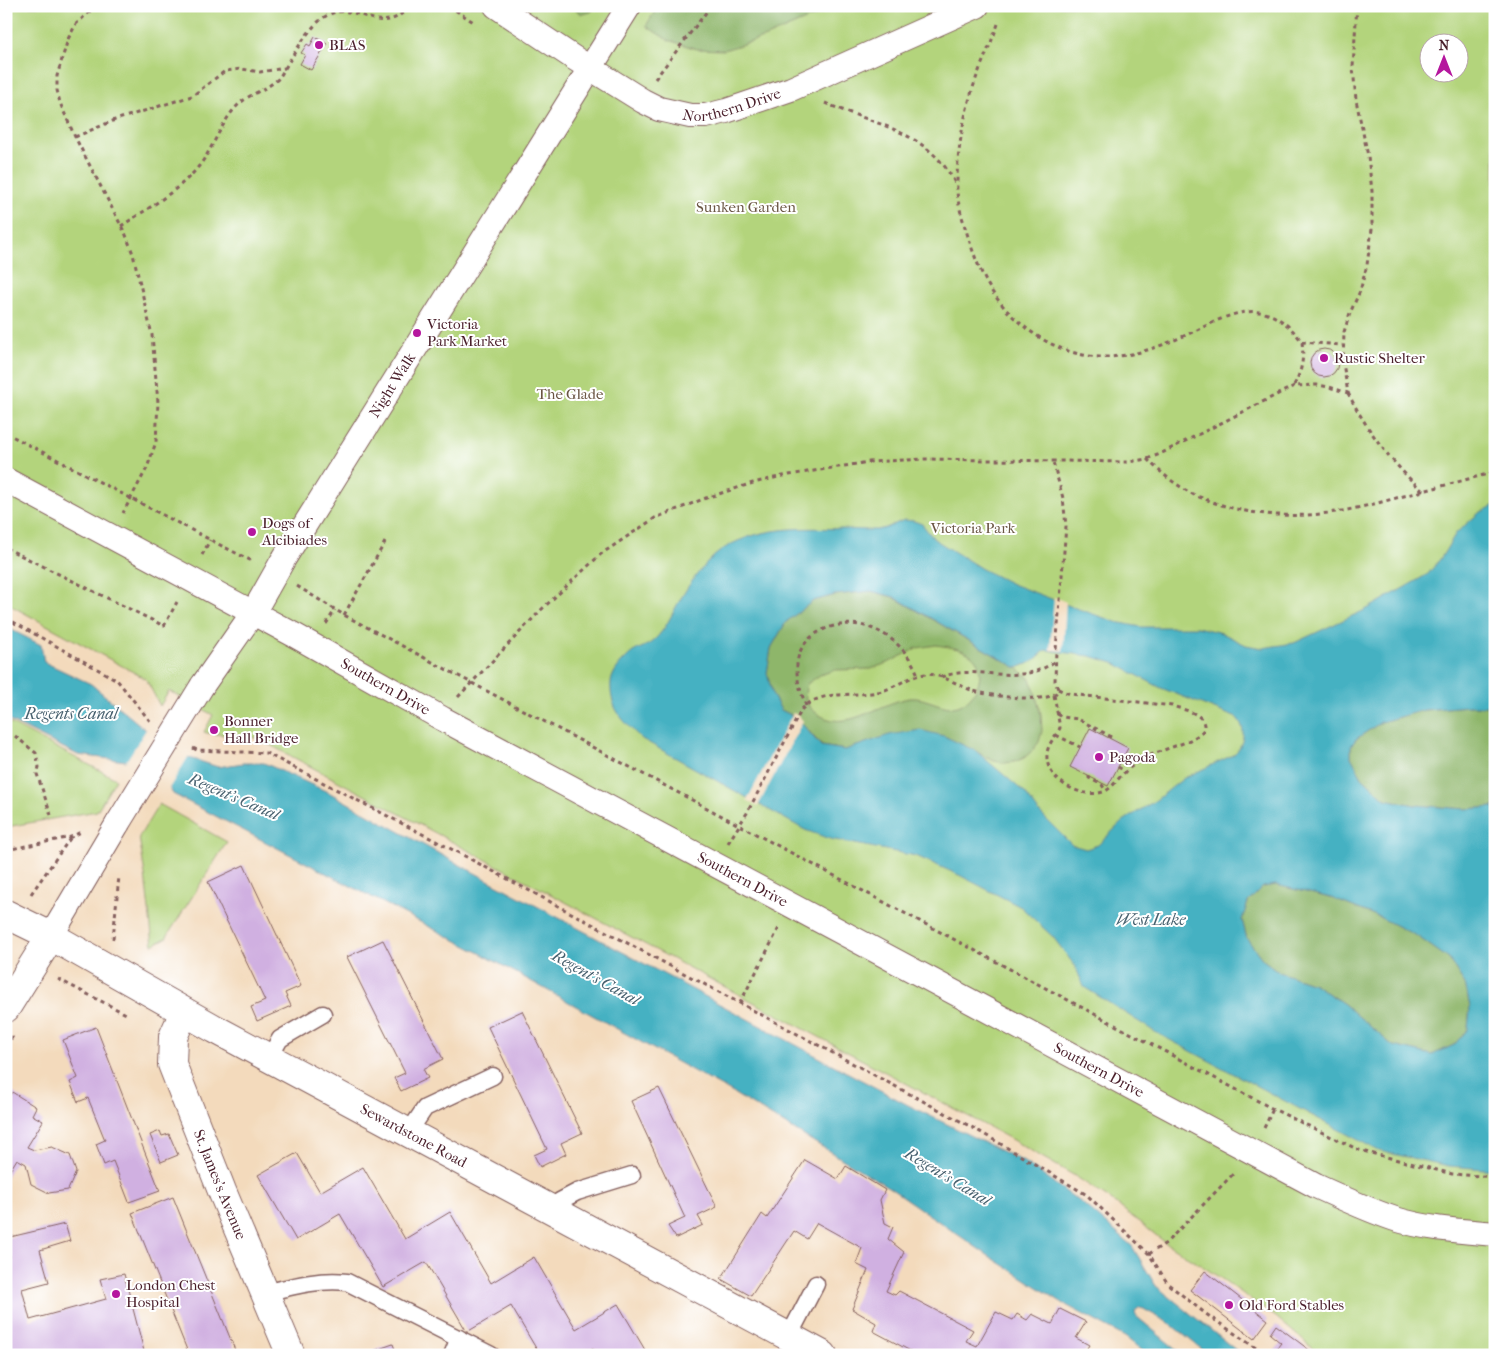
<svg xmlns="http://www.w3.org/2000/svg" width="1501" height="1361" font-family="'IM FELL French Canon',serif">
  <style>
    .green { fill: #b3d47b; stroke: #7e7a53; fill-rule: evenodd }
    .forest { fill: #8eb66b; stroke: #6c6a4b; fill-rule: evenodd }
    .water { fill: #45b1c2; stroke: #486876; fill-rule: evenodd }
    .pier { fill: #f3dabc }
    .building { fill: #d0b0e1 }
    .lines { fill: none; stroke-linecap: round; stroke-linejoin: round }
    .service-casing { stroke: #85605e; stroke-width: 19 }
    .pedestrian-casing { stroke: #85605e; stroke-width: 26 }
    .minor-casing { stroke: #85605e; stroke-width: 30 }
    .secondary-casing { stroke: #85605e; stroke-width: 30 }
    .path { stroke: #85605e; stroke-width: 3; stroke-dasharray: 4 4; stroke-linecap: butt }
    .service { stroke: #fff; stroke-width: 16 }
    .pedestrian { stroke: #fff; stroke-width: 24 }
    .minor { stroke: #fff; stroke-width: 28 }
    .secondary { stroke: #fff; stroke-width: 28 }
    .pedestrian-bridge-casing { stroke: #85605e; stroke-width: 26; stroke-linecap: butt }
    .pedestrian-bridge { stroke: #fff; stroke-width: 24 }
    .poi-dot { fill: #b5179e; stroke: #fff; stroke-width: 2 }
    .labels { text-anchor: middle; stroke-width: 4; stroke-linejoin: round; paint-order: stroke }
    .poi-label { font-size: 15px; fill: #4a1f2b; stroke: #fff; text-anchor: start }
    .street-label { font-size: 15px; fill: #4a1f2b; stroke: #fff }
    .park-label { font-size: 15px; fill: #6a5543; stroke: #fff }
    .water-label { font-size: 16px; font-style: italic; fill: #48616f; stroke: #fff }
  </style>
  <rect width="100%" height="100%" fill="#fff"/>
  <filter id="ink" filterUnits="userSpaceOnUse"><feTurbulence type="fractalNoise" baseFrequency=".02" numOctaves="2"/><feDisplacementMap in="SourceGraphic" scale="10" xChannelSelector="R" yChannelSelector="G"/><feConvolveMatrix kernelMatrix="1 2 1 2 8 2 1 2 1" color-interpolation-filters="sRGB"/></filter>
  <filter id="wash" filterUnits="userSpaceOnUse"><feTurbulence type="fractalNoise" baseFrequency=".0096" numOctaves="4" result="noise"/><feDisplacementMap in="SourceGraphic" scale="20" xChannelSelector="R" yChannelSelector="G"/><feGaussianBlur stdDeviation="1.12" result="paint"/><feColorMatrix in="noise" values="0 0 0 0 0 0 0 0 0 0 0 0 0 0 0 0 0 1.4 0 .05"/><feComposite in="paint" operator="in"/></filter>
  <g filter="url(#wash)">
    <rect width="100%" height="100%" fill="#f3dabc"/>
    <g class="green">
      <path d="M6 6H1495V1355H1320L1276 1317 1222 1279 1166 1243 1111 1200 1075 1176 1009 1138 257 738 207 733 204 732 213 715 169 691 160 706 146 679 6 603ZM1428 42H1458V72H1428Z"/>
      <path d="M6 721 116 779 97 811 6 827Z"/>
      <path d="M159 804 227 842 166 938 153 945 145 875 139 837Z"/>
    </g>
    <g class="forest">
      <path d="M574 6H597L591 12 582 14 575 9Z"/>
      <path d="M658 6H838L766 37 724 50 697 49 668 40 646 26Z"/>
      <path d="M871 591 893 597 1017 668 1029 678 1034 688 1041 715 1042 731 1039 742 1032 751 1024 758 1014 762 1004 763 994 761 944 736 866 743 845 750 822 746 797 718 781 710 773 696 767 673 771 648 786 622 813 601 835 595ZM936 645C948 647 966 648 975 659 987 674 975 700 958 706 944 711 926 696 910 698 878 702 844 737 814 711 805 704 804 695 807 684L820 675 835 670 871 669 890 662 917 648Z"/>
      <path d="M1468 706H1495V807L1465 809 1415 805 1385 799 1362 777 1351 757V746L1356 739 1381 722 1424 710Z"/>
      <path d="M1276 885 1331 898 1379 917 1417 936 1449 959 1465 984 1470 1006 1468 1029 1454 1045 1432 1055 1393 1046 1344 1004 1314 984 1279 972 1263 960 1247 939 1242 920 1248 902 1263 887Z"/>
    </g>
    <g class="water">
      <path d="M1495 505V706H1468L1424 710 1381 722 1356 739 1351 746V757L1362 777 1385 799 1415 805 1465 809 1495 807V1170L1449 1166 1379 1151 1155 1032 1084 987 1075 966 1053 937 1021 907 959 875 916 856 830 839 805 830 642 739C624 722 609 709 611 682 613 670 624 659 633 652 639 648 648 646 653 641 666 630 672 613 680 600 693 577 713 551 738 541 781 522 831 530 877 530L886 528 904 520 914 521 922 524 934 539 982 569 1012 584 1070 606 1116 622 1141 627H1197L1222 633 1246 645 1262 648 1294 643 1367 609 1428 574 1441 558 1456 533 1479 513ZM871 591 894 597 1017 668 1032 662 1046 650 1090 656 1114 663 1161 688 1237 718C1247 729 1244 746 1233 755L1184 778 1156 800 1123 821 1098 845 1086 849 1072 845 1039 812 1025 793 976 751 944 736 920 730 889 735 845 750 821 746 797 718 781 710 773 696 767 673 771 648 786 622 813 601 835 595ZM1276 885 1331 898 1379 917 1417 936 1449 959 1465 984 1470 1007 1468 1029 1454 1045 1432 1055 1393 1046 1344 1004 1314 984 1279 972 1263 960 1247 939 1242 920 1248 902 1263 887Z"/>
      <path d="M6 627 41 645 44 662 91 684 146 730 190 758 218 767 243 763H264L330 793 447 858 908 1105 1024 1162 1082 1203 1132 1246 1156 1286 1242 1355H1209L1169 1323 1140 1307 1135 1311 1136 1316 1183 1355H1148L1125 1337 1066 1305 986 1254 890 1188 733 1093 480 953 173 794 169 787 126 761 78 755 6 719Z"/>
    </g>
    <g class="pier">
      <path d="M1054 597 1066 602 1063 651 1050 650Z"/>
      <path d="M793 713 799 716 803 721 758 806 747 800Z"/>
      <path d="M147 728 190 754 168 790 125 763Z"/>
    </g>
    <g id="blocks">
      <g class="building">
        <path d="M315 37 327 44 311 70 300 64 305 55 301 53 307 44 310 46Z"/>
        <circle cx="1324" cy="363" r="14"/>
        <path d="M1090 728 1128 748 1108 786 1070 767Z"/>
        <path d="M244 865 301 986 285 993 291 1006 257 1021 251 1007 265 1001 208 882Z"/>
        <path d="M383 940 443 1059 423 1069 428 1078 401 1091 394 1078 405 1073 347 957Z"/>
        <path d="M522 1011 582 1133 561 1143 566 1154 540 1167 534 1155 547 1149 488 1027Z"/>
        <path d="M96 1027 160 1191 129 1202 113 1161 104 1165 96 1144 105 1140 88 1098 78 1102 70 1082 78 1078 63 1040Z"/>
        <path d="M659 1088 717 1207 698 1216 703 1225 676 1238 668 1226 685 1218 631 1101Z"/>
        <path d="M12 1092 36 1107 32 1115 43 1121 27 1147 34 1150 52 1147 70 1155 76 1172 68 1190 49 1193 31 1184 26 1164 17 1159 6 1177V1101Z"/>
        <path d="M160 1131 162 1136 169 1134 178 1155 161 1162 150 1135Z"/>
        <path d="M297 1153 320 1192 363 1167 405 1239 450 1212 491 1283 534 1257 576 1329 618 1304 648 1355H597L593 1348 581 1355H540L511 1306 467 1332 426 1262 383 1287 340 1214 296 1240 258 1175Z"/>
        <path d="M805 1160 838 1179 846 1166 885 1190 880 1200 885 1223 893 1227 888 1239 904 1252 886 1291 895 1295 899 1291 973 1330 966 1341 977 1346 996 1312 1013 1320 1017 1314 1027 1320 1032 1314 1052 1324 1060 1309 1086 1322 1076 1338 1089 1345 1083 1355H1007L999 1351 997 1355H918L873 1331 876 1323 852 1309 868 1270 856 1264 862 1248 817 1223 807 1239 794 1231 751 1296 721 1279 762 1214 767 1218Z"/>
        <path d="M173 1197 237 1355H189L132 1213Z"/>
        <path d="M65 1224 70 1241 40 1250 49 1282 22 1289 30 1320 106 1299 100 1279 124 1274 145 1355H6V1258L10 1257 6 1238Z"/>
        <path d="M1205 1271 1268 1320 1254 1339 1190 1290Z"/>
        <path d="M1276 1325 1316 1355H1276L1273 1353 1281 1343 1270 1334Z"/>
        <path d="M393 1344 397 1355H365V1354Z"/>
      </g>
    </g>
  </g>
  <g filter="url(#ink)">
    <use href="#blocks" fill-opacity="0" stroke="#85605e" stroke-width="1"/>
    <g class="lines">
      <g class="service-casing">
        <g id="service">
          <path d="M269 1058 280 1039 323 1014"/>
          <path d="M408 1133 425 1108 493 1076"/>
          <path d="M554 1211 560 1201 577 1192 632 1175"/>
          <path d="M265 1293C293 1286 318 1279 347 1282L491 1355"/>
          <path d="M789 1336 816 1284"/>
          <path d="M452 1355 459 1338"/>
        </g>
      </g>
      <g class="pedestrian-casing">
        <g id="pedestrian">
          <path id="s1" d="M496 6 574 58 643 101 659 109 690 116H706L726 111 791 89 977 6"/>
          <path id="s2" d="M6 480 296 636 443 719 1316 1186C1342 1198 1368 1210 1395 1219 1427 1229 1461 1231 1495 1234"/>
          <path id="s3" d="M202 686 253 613 283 560 629 6"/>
          <path d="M51 936 118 823"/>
        </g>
      </g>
      <g class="minor-casing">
        <g id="minor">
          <path d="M6 1008 51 936"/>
          <path id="s4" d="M184 1012 173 1037 172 1064 222 1191 291 1355"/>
        </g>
      </g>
      <g class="secondary-casing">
        <g id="secondary">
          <path id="s5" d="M6 914 51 936 215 1029 823 1355"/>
        </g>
      </g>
      <g class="path">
        <path d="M96 6 76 24 68 39 57 76V90L60 103 75 137 126 235 133 254 152 335 158 402 156 442 147 468 123 513"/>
        <path d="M449 6 475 23"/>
        <path d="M998 24C992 41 984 58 977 76 965 109 957 148 957 183 956 198 961 213 965 227 972 249 979 271 991 290 1016 328 1060 358 1107 357 1139 356 1169 343 1197 330 1212 323 1228 314 1246 312 1270 309 1289 323 1302 342L1342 345"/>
        <path d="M655 79 711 6"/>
        <path d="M825 103C875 125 930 131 956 185"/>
        <path d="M75 137 115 120 192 96 225 71 242 69 260 72 285 68"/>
        <path d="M121 226C146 210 181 189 199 166 214 147 221 122 238 105 250 93 267 90 279 78 290 61 310 23 328 15 359 0 381 41 409 6"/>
        <path d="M1294 385C1302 371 1304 358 1302 342"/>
        <path d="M1348 393C1366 429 1393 465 1423 491L1495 472"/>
        <path d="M6 433 224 547 252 561"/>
        <path d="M1147 459C1160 472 1173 483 1189 492 1195 496 1203 498 1210 501 1255 518 1305 519 1352 509 1376 504 1399 497 1423 491"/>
        <path d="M6 548 164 626 177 602"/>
        <path d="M202 555 210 540"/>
        <path d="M297 586 344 615 1273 1109 1359 1150 1452 1174 1495 1177"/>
        <path d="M344 615 385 542"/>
        <path d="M6 618 117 680 150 721"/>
        <path d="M326 624 335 610"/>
        <path d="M941 677C978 663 1022 689 1056 660"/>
        <path d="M1054 695 1060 728C1055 737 1047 745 1047 755 1045 780 1081 799 1103 792 1112 789 1117 779 1125 772 1131 766 1139 761 1147 757 1161 749 1197 742 1204 729 1206 713 1184 710 1172 706L1070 694 1058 689"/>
        <path d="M458 697 541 610 601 554 655 518 706 498 753 483 783 476 869 462 924 459 1128 462 1147 459 1160 454 1294 386 1317 385 1329 387 1348 393 1343 363 1344 332 1350 313 1360 291 1367 265 1372 229V191L1368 156 1356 100 1353 67 1357 6"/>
        <path d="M806 706C801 692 796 679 797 665 799 630 843 617 871 628 893 636 910 654 918 675"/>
        <path d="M1057 714 1063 717 1078 719 1110 736 1109 738"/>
        <path d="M1056 735 1080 747"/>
        <path d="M15 736 36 753 39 767 37 774 52 818"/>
        <path d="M193 748 197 750 266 753 459 853 977 1130 1087 1195 1149 1254 1168 1284 1206 1314 1266 1355"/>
        <path d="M1118 767 1125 771"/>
        <path d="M1089 776V778L1102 785 1106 791"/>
        <path d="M728 843 747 813 802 709C823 687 859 699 885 690 899 685 913 674 928 674 944 675 959 686 974 691 989 696 1040 702 1053 695 1056 694 1057 692 1058 689L1055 681 1056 650 1066 526 1063 498 1053 462"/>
        <path d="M6 850 71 837 81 832"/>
        <path d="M31 894 71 837"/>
        <path d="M113 939 119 876"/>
        <path d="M58 979 128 1015"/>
        <path d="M740 1003 779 928"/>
        <path d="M6 1046 13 1036"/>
        <path d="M1264 1128 1273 1109"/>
        <path d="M1149 1254 1166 1243 1235 1172"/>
      </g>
      <use href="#service" class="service"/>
      <use href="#pedestrian" class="pedestrian"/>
      <use href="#minor" class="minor"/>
      <use href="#secondary" class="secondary"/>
      <g class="pedestrian-bridge-casing">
        <path id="pedestrian-bridge" d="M118 823 202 686"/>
      </g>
      <use href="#pedestrian-bridge" class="pedestrian-bridge"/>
    </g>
  </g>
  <g class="poi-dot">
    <circle cx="319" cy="45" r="5"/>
    <circle cx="417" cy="333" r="5"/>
    <circle cx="1324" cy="358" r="5"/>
    <circle cx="252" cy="532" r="5"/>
    <circle cx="214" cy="730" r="5"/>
    <circle cx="1099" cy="757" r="5"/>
    <circle cx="116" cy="1294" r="5"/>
    <circle cx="1229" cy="1305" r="5"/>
  </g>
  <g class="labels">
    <g class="poi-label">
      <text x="329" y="50">BLAS</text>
      <text x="427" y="329">Victoria<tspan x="427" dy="17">Park Market</tspan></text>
      <text x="1334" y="363">Rustic Shelter</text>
      <text x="262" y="528">Dogs of<tspan x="262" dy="17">Alcibiades</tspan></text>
      <text x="224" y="726">Bonner<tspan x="224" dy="17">Hall Bridge</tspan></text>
      <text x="1109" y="762">Pagoda</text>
      <text x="126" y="1290">London Chest<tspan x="126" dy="17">Hospital</tspan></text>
      <text x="1239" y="1310">Old Ford Stables</text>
    </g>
    <g class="street-label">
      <text dy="5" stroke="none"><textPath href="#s1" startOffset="268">Northern Drive</textPath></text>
      <text dy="5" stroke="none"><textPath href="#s3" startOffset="356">Night Walk</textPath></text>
      <text dy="5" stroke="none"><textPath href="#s2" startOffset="432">Southern Drive</textPath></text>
      <text dy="5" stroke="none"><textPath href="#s2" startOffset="838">Southern Drive</textPath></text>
      <text dy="5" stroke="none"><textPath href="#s2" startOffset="1242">Southern Drive</textPath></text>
      <text dy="5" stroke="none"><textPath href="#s5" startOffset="464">Sewardstone Road</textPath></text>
      <text dy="5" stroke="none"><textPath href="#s4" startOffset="184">St. James's Avenue</textPath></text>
    </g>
    <g class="park-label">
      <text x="746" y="212">Sunken Garden</text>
      <text x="570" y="399">The Glade</text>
      <text x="973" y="533">Victoria Park</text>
    </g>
    <g class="water-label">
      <text x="71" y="719">Regents Canal</text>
      <text transform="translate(234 796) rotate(23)" y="6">Regent's Canal</text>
      <text x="1151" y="925">West Lake</text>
      <text transform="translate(596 977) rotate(29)" y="6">Regent's Canal</text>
      <text transform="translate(948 1176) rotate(31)" y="6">Regent's Canal</text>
    </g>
  </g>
  <rect width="1501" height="1361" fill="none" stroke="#fff" stroke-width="25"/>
  <g transform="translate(1444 58)"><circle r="24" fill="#ffffff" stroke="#b7a5aa"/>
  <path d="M0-4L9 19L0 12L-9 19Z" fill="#b5179e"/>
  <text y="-8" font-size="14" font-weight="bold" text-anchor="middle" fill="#4a1f2b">N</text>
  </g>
</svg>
